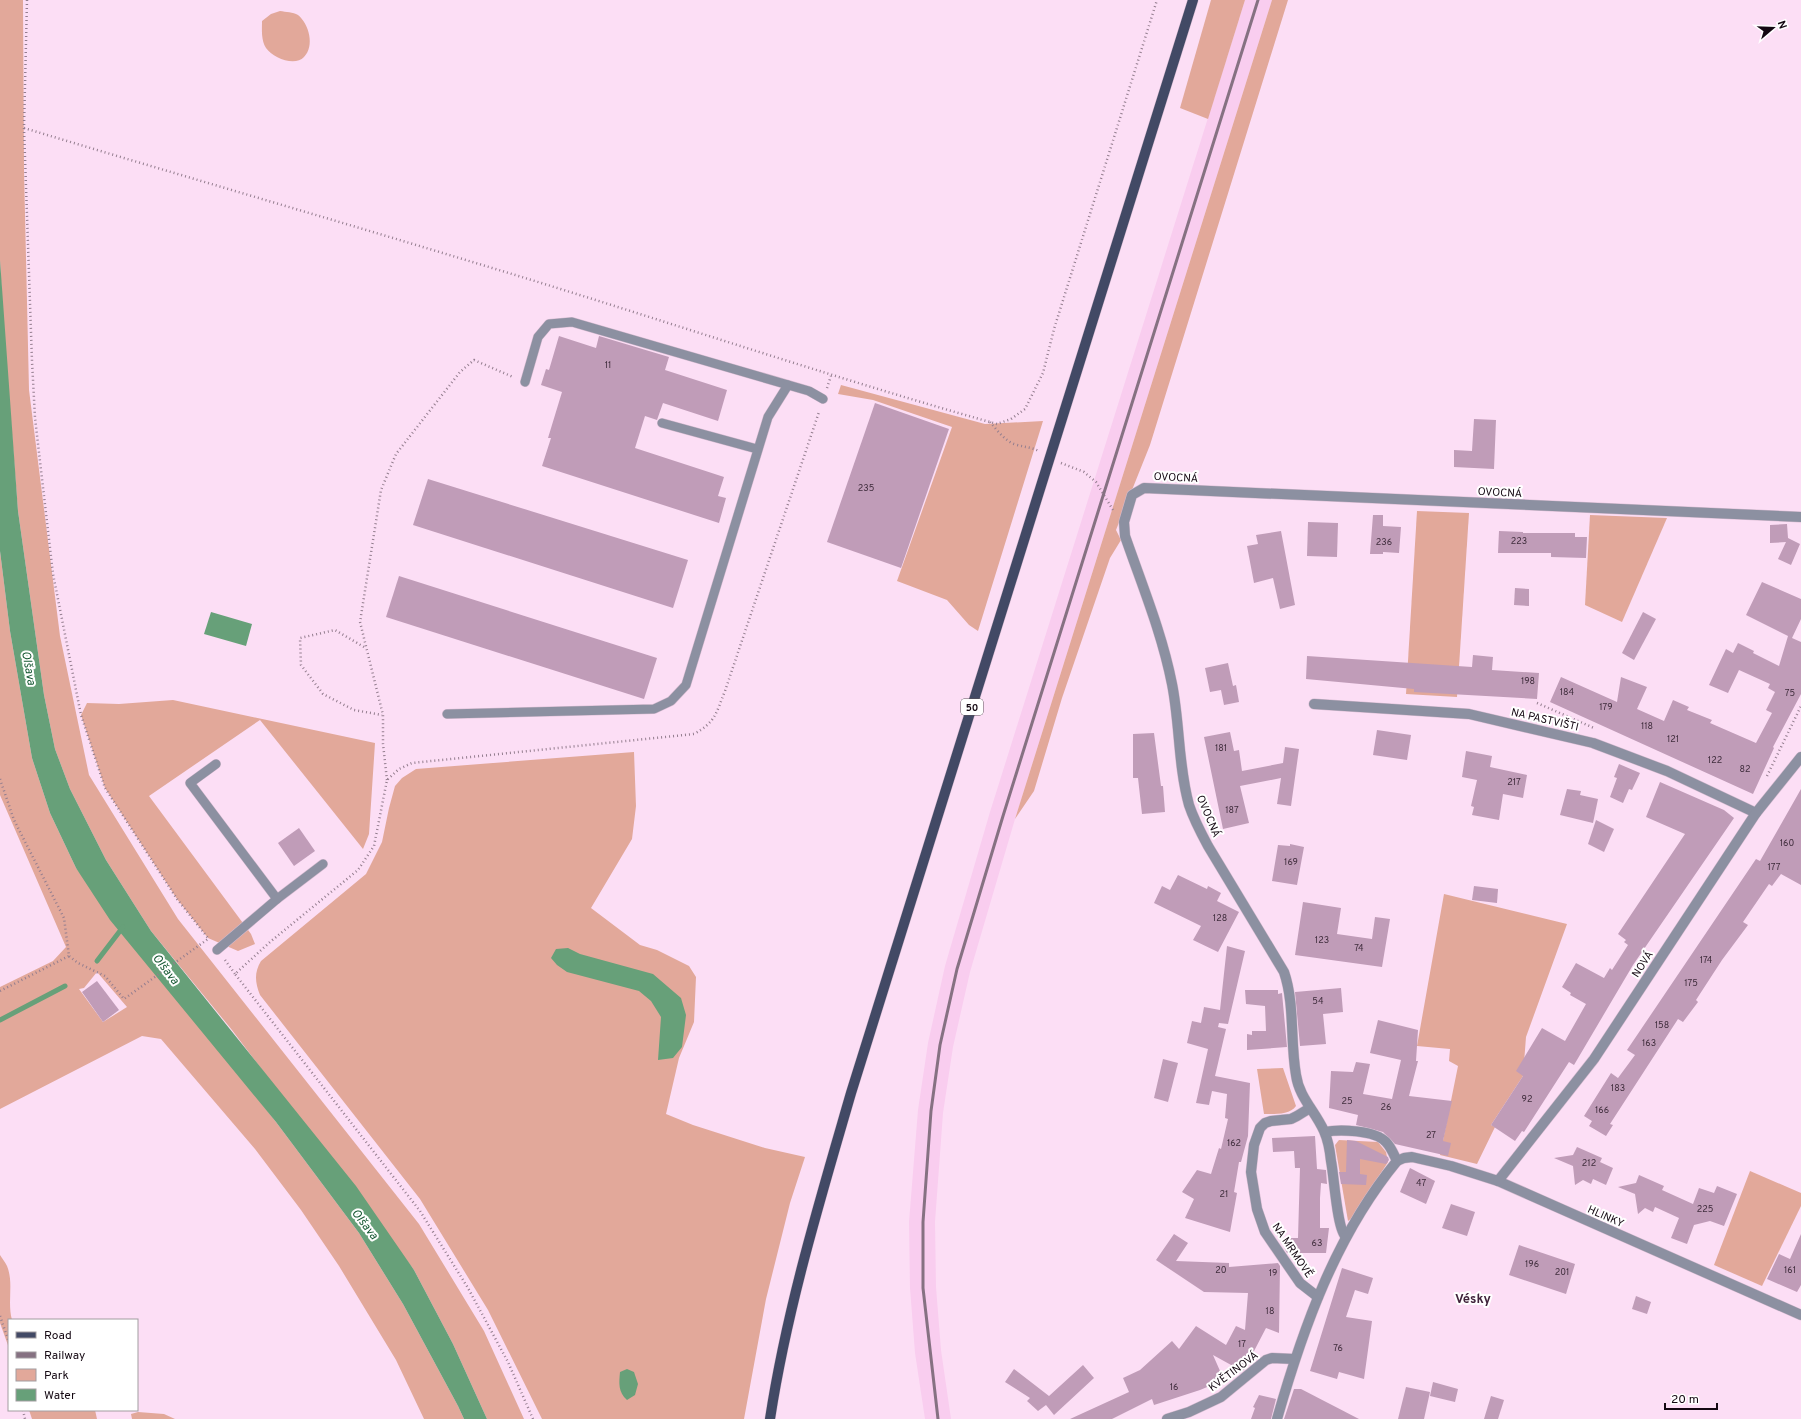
<svg xmlns="http://www.w3.org/2000/svg" width="1801" height="1419" font-family="Overpass,sans-serif">
  <style>
    .built { fill: #f9cdef }
    .green { fill: #e2a89a; fill-rule: evenodd }
    .water { fill: #67a079 }
    .lines { fill: none; stroke-linecap: round; stroke-linejoin: round }
    .stream { stroke: #67a079; stroke-width: 5 }
    .building { fill: #c09cb8 }
    .lane-casing { stroke: #d7bcd1; stroke-width: 10 }
    .street-casing { stroke: #d7bcd1; stroke-width: 11 }
    .primary-casing { stroke: #d7bcd1; stroke-width: 11 }
    .path { stroke: #947e8f; stroke-width: 2.5; stroke-dasharray: 1 3; stroke-linecap: butt }
    .lane { stroke: #8c90a1; stroke-width: 9 }
    .street { stroke: #8c90a1; stroke-width: 10 }
    .primary { stroke: #424965; stroke-width: 10 }
    .rail { stroke: #867182; stroke-width: 3 }
    .labels { text-anchor: middle; stroke-width: 4; stroke-linejoin: round; paint-order: stroke }
    .number-label { font-size: 9px; fill: #3f2d3c }
    .shield { fill: #fff; stroke: #5a5259; stroke-width: 1 }
    .shield-label { font-size: 10px; font-weight: bold; fill: #140812 }
    .street-label { font-size: 11px; fill: #140812; stroke: #fff }
    .water-label { font-size: 12px; font-style: italic; fill: #155732; stroke: #fff }
    .quarter-label { font-size: 13px; font-weight: bold; fill: #40233b; stroke: #fff }
  </style>
  <rect width="100%" height="100%" fill="#fcdef5"/>
  <path class="built" d="M1245 0H1272L1015 819 970 972 953 1047 943 1113 935 1222 936 1287 941 1350 951 1419H925L915 1353 910 1288 909 1222 918 1110 928 1043 945 966 990 812Z"/>
  <g class="green">
    <path d="M0 0H23L24 170 29 390 60 636 89 775 178 919 419 1224 484 1331 524 1419H487L453 1344 414 1270 232 1030 151 931 106 860 70 789 55 749 44 695 18 511 3 320 0 260Z"/>
    <path d="M1211 0H1245L1208 119 1180 108Z"/>
    <path d="M1272 0H1288L1150 445 1116 530 1121 540 1110 558 1062 698 1034 791 1015 819Z"/>
    <path d="M280 11C286 12 293 12 298 15 309 24 315 46 304 57 295 67 273 58 266 48 261 40 262 30 262 21L271 14Z"/>
    <path d="M841 385 985 424 1043 421 978 631 969 625 947 600 897 581 952 427 873 400 838 394Z"/>
    <path d="M1417 511 1469 513 1457 697 1406 694Z"/>
    <path d="M1590 515 1667 518 1622 622 1585 605Z"/>
    <path d="M0 551 10 631 32 758 50 813 76 868 276 1122 359 1233 403 1304 458 1406 464 1419H424L396 1360 339 1266 301 1210 255 1149 161 1039 142 1036 0 1109V987L53 961 66 947 0 795ZM97 972 127 1007 103 1022 79 989 84 988Z"/>
    <path d="M173 700 375 743 369 834 363 849 260 720 149 796 251 934 255 944 238 951 208 938 177 899 105 788 81 715 87 703 119 704Z"/>
    <path d="M634 752 636 806 632 839 591 908 640 945 657 950 689 966 696 977 694 1022 679 1058 666 1114 693 1125 765 1148 805 1157 790 1203 766 1299 744 1419H542L488 1310 420 1199 260 995C255 982 254 973 261 961L366 874 382 842 389 808 395 786 402 778 416 769Z"/>
    <path d="M1444 894 1567 924 1526 1037 1523 1076 1491 1125 1495 1127 1477 1164 1440 1155 1458 1066 1449 1061 1450 1049 1417 1046Z"/>
    <path d="M1283 1068 1296 1106C1290 1115 1275 1114 1264 1114L1257 1069Z"/>
    <path d="M1339 1140 1378 1142 1386 1152 1388 1162 1352 1218 1348 1221 1335 1145Z"/>
    <path d="M1750 1171 1801 1193V1206L1762 1286 1714 1265Z"/>
    <path d="M0 1255C2 1258 5 1262 7 1266 14 1283 7 1302 12 1320H9V1348L0 1323Z"/>
    <path d="M29 1410H95L97 1419H32Z"/>
    <path d="M138 1412 164 1414 175 1419H132L131 1414Z"/>
  </g>
  <g class="water">
    <path d="M0 260 18 511 44 695 55 749 70 789 106 860 151 931 356 1186 414 1270 453 1344 487 1419H464L458 1406 403 1304 359 1233 276 1122 110 920 76 868 50 813 32 758 10 631 0 551Z"/>
    <path d="M211 612 252 624 246 646 204 634Z"/>
    <path d="M568 948 580 954 653 974 681 998 686 1015 682 1047 673 1058 658 1060 661 1017 651 1001 639 991 567 972 557 965 551 958 556 949Z"/>
    <path d="M627 1369 634 1372 638 1384 635 1395 627 1400C618 1392 619 1383 620 1372Z"/>
  </g>
  <g class="lines">
    <g class="stream">
      <path d="M97 961 123 927"/>
      <path d="M0 1020 65 986"/>
    </g>
  </g>
  <g class="building">
    <path d="M559 336 596 348 599 336 669 357 665 370 727 390 718 421 663 403 657 420 645 416 635 448 724 477 718 496 726 498 719 523 542 466 551 438H548L562 392 541 385 546 369 549 370Z"/>
    <path d="M875 403 949 429 901 568 827 542Z"/>
    <path d="M1474 419 1496 420 1494 469 1454 467V450L1472 451Z"/>
    <path d="M428 479 688 560 673 608 413 525Z"/>
    <path d="M1373 515H1383V526L1401 527 1399 553 1383 552V554H1370Z"/>
    <path d="M1308 522 1338 523 1337 557 1307 556Z"/>
    <path d="M1787 524 1788 538 1800 544 1791 565 1778 559 1786 542 1770 543V525Z"/>
    <path d="M1281 531 1295 605 1280 609 1273 578 1254 583 1247 546 1258 544 1256 535Z"/>
    <path d="M1499 531 1523 532V533H1575V537H1587L1586 558 1551 557V553H1498Z"/>
    <path d="M399 576 657 658 644 699 386 617Z"/>
    <path d="M1762 582 1801 599V619L1792 638 1801 642V694L1773 747 1774 748 1753 794 1550 702 1561 677 1617 702 1621 677 1647 687 1637 709 1664 721 1673 700 1689 707 1687 710 1712 720 1710 723 1756 743 1772 713 1766 710 1775 692 1768 688 1770 684 1739 670 1728 693 1709 685 1726 649 1733 653 1738 643 1754 651 1753 653 1779 666 1788 636 1746 615Z"/>
    <path d="M1515 588 1529 589V606L1514 605Z"/>
    <path d="M1643 612 1656 619 1634 660 1622 653Z"/>
    <path d="M1473 655 1493 657 1492 670 1539 673 1537 699 1414 692V689L1306 679 1307 656 1472 667Z"/>
    <path d="M1228 663 1233 686 1236 685 1239 702 1224 705 1221 690 1210 692 1205 668Z"/>
    <path d="M1377 730 1411 735 1407 760 1373 755Z"/>
    <path d="M1230 732 1234 751 1239 750 1242 771 1283 763 1285 747 1299 749 1291 806 1277 804 1281 778 1240 786 1249 823 1223 829 1204 737Z"/>
    <path d="M1154 733 1161 786H1163L1165 812 1142 814 1138 778H1133V734Z"/>
    <path d="M1466 751 1492 756 1490 767 1527 775 1523 798 1503 794 1499 820 1472 815 1474 807 1471 806 1477 780 1462 777Z"/>
    <path d="M1619 764 1640 773 1632 790 1629 789 1623 803 1610 797 1617 778 1614 777Z"/>
    <path d="M1660 782 1724 810 1734 818 1633 965 1574 1065 1569 1062 1524 1132 1522 1131 1515 1141 1491 1125 1523 1076 1516 1071 1542 1028 1565 1041 1586 1004 1570 995 1571 993 1562 987 1576 963 1604 978 1610 968 1612 970 1628 945 1624 942 1626 940 1618 934 1685 834 1646 817Z"/>
    <path d="M1567 789 1581 791 1580 795 1598 799 1593 823 1560 815Z"/>
    <path d="M1801 789V885L1781 874 1772 886 1769 884 1743 922 1748 925 1722 960 1696 1000 1698 1002 1683 1022 1678 1019 1610 1124 1613 1125 1606 1136 1589 1126 1592 1121 1584 1116 1611 1073 1618 1078 1635 1055 1627 1050 1756 859 1760 861Z"/>
    <path d="M1596 820 1614 829 1604 852 1588 844Z"/>
    <path d="M299 828 315 851 294 866 278 843Z"/>
    <path d="M1290 844 1304 847 1297 885 1272 881 1278 845 1290 846Z"/>
    <path d="M1178 875 1207 889 1208 886 1221 893 1217 901 1239 912 1218 952 1193 940 1201 926 1154 903 1162 886 1170 890Z"/>
    <path d="M1474 886 1498 889 1497 903 1472 900Z"/>
    <path d="M1303 902 1341 908 1337 934 1372 939 1375 917 1390 919 1382 967 1295 955Z"/>
    <path d="M1227 946 1245 951 1228 1024 1219 1023 1218 1027 1226 1029 1215 1076 1250 1083 1248 1136 1241 1162H1239L1234 1192 1237 1193 1230 1232 1185 1218 1194 1199 1182 1192 1197 1170 1211 1174 1219 1148 1221 1149 1228 1119 1225 1118 1227 1094 1212 1091 1209 1105 1196 1103 1208 1049 1187 1043 1192 1021 1201 1023 1204 1007 1220 1010Z"/>
    <path d="M97 981 119 1010 103 1022 82 992Z"/>
    <path d="M1341 988 1343 1012 1323 1014 1326 1044 1300 1046 1295 992Z"/>
    <path d="M1245 990H1278V994L1282 993 1287 1047 1247 1050V1034L1252 1035V1031H1266L1265 1006 1246 1004Z"/>
    <path d="M1378 1020 1418 1030 1416 1061H1418L1409 1096 1452 1101 1443 1141 1451 1143 1448 1156 1395 1144 1383 1132 1356 1125 1358 1115 1329 1108 1331 1071 1353 1072 1356 1062 1370 1064 1363 1094 1392 1099 1401 1060 1370 1053Z"/>
    <path d="M1163 1059 1178 1063 1168 1102 1154 1098Z"/>
    <path d="M1315 1136 1317 1169 1326 1170 1327 1184 1321 1183 1320 1198V1228H1329L1326 1253H1287L1285 1249 1284 1238H1298L1300 1168H1295L1294 1151 1273 1152 1272 1138Z"/>
    <path d="M1347 1140 1356 1141 1388 1157 1389 1160 1386 1164 1360 1159V1174L1367 1175 1366 1185 1341 1184 1339 1172H1346Z"/>
    <path d="M1577 1147 1602 1158 1600 1162 1613 1168 1606 1185 1593 1179 1591 1184 1583 1180 1575 1185 1573 1166 1554 1158 1573 1155Z"/>
    <path d="M1410 1168 1435 1181 1426 1204 1400 1192Z"/>
    <path d="M1639 1175 1664 1186 1662 1190 1693 1204 1699 1188 1714 1193 1717 1186 1737 1194 1724 1226 1710 1221 1694 1225 1687 1244 1671 1238 1679 1218 1655 1207 1653 1212 1645 1208 1638 1214 1635 1194 1618 1187 1636 1183Z"/>
    <path d="M1451 1204 1475 1212 1467 1236 1442 1228Z"/>
    <path d="M1174 1234 1188 1243 1176 1261 1229 1263V1267L1278 1263 1280 1266 1279 1333 1266 1328 1253 1353H1252L1245 1369 1242 1371 1213 1355 1224 1380 1200 1390 1154 1405 1152 1399 1112 1419H1070L1129 1392 1123 1378 1140 1370 1172 1341 1179 1349 1196 1326 1226 1345 1236 1326 1245 1330 1248 1293 1204 1292 1156 1260Z"/>
    <path d="M1801 1234V1285L1797 1292 1767 1279 1779 1254 1790 1259Z"/>
    <path d="M1519 1245 1575 1264 1566 1294 1509 1275Z"/>
    <path d="M1342 1268 1373 1278 1368 1294 1355 1290 1346 1317 1372 1321 1364 1379 1339 1372 1337 1379 1310 1371Z"/>
    <path d="M1636 1296 1651 1302 1647 1314 1632 1309Z"/>
    <path d="M1083 1365 1094 1378 1054 1415 1046 1405 1038 1411 1027 1401 1030 1398 1005 1382 1014 1369 1049 1396Z"/>
    <path d="M1433 1382 1458 1389 1455 1402 1430 1396Z"/>
    <path d="M1406 1387 1430 1392 1424 1419H1398Z"/>
    <path d="M1294 1389H1301L1359 1419H1284Z"/>
    <path d="M1259 1395 1276 1399 1271 1419H1251L1255 1408 1253 1407Z"/>
    <path d="M1491 1396 1504 1400 1498 1419H1484Z"/>
  </g>
  <g class="lines">
    <g class="lane-casing">
      <g id="lane">
        <path d="M525 382 538 337 549 324 572 322 809 391 823 399"/>
        <path d="M662 423 757 449"/>
        <path d="M447 714 654 709 671 701 686 685 768 417 788 385"/>
        <path d="M216 764 190 783 277 899"/>
        <path d="M217 950 277 899 323 864"/>
      </g>
    </g>
    <g class="street-casing">
      <g id="street">
        <path d="M1314 704 1469 714 1593 743 1667 771 1756 813"/>
        <path d="M1310 1108 1297 1116 1291 1119 1271 1121 1265 1123 1260 1128 1254 1145 1251 1172 1257 1209 1265 1232 1300 1283 1318 1297"/>
        <path d="M1397 1161 1404 1158 1412 1157 1451 1166 1498 1181 1801 1315"/>
        <path d="M1498 1181 1594 1059 1756 813 1801 757"/>
        <path d="M1346 1237C1337 1230 1334 1175 1331 1161 1330 1151 1328 1140 1324 1131 1315 1111 1299 1097 1296 1075 1290 1041 1295 1004 1284 972L1208 846C1201 833 1194 820 1189 805 1178 765 1180 724 1172 684 1162 633 1142 585 1125 536L1124 522 1132 495 1144 488 1801 517"/>
        <path d="M1167 1419 1189 1412 1221 1397 1266 1360 1272 1358 1294 1359"/>
        <path d="M1277 1419C1303 1328 1336 1235 1397 1161 1394 1155 1391 1147 1386 1142 1375 1130 1339 1129 1325 1132"/>
      </g>
    </g>
    <g class="primary-casing">
      <path id="primary" d="M770 1419C787 1308 820 1200 851 1093L1193 0"/>
    </g>
    <g class="path">
      <path d="M27 0 24 128 32 361 35 418 53 574 81 715 105 788 177 899 208 938"/>
      <path d="M24 128C176 174 328 218 479 264 652 316 823 375 997 424L1011 419 1025 409 1043 373 1054 329 1157 0"/>
      <path d="M827 388 831 376"/>
      <path d="M990 422C997 430 1004 440 1014 444 1023 447 1031 447 1039 451"/>
      <path d="M1061 463 1084 472 1096 482 1113 510"/>
      <path d="M364 647 335 630 300 638 301 665 323 694 354 710 382 715"/>
      <path d="M1537 703 1594 728"/>
      <path d="M1767 776 1801 706"/>
      <path d="M0 779 14 820 64 918 69 956 78 963 105 976 124 999 208 939"/>
      <path d="M387 780 383 744V715L360 622 381 490 396 454 460 372 474 360 513 377"/>
      <path d="M225 960 235 974"/>
      <path d="M0 991 69 956"/>
      <path d="M0 1316 9 1342"/>
      <path d="M23 1410 25 1419"/>
      <path d="M533 1419 508 1362 468 1288 420 1211 235 974 270 942 358 870 374 846 387 780 399 769 412 763 694 734C716 722 716 713 725 691L819 412"/>
    </g>
    <use href="#lane" class="lane"/>
    <use href="#street" class="street"/>
    <use href="#primary" class="primary"/>
    <path class="rail" d="M938 1419 923 1288V1222L931 1111 940 1045 957 969 1003 816 1258 0"/>
  </g>
  <g class="labels">
    <g class="number-label">
      <text x="608" y="368">11</text>
      <text x="866" y="491">235</text>
      <text x="1519" y="544">223</text>
      <text x="1384" y="545">236</text>
      <text x="1528" y="684">198</text>
      <text x="1567" y="695">184</text>
      <text x="1790" y="696">75</text>
      <text x="1606" y="710">179</text>
      <text x="1647" y="729">118</text>
      <text x="1673" y="742">121</text>
      <text x="1221" y="751">181</text>
      <text x="1715" y="763">122</text>
      <text x="1745" y="772">82</text>
      <text x="1514" y="785">217</text>
      <text x="1232" y="813">187</text>
      <text x="1787" y="846">160</text>
      <text x="1291" y="865">169</text>
      <text x="1774" y="870">177</text>
      <text x="1220" y="921">128</text>
      <text x="1322" y="943">123</text>
      <text x="1359" y="951">74</text>
      <text x="1706" y="963">174</text>
      <text x="1691" y="986">175</text>
      <text x="1318" y="1004">54</text>
      <text x="1662" y="1028">158</text>
      <text x="1649" y="1046">163</text>
      <text x="1618" y="1091">183</text>
      <text x="1527" y="1102">92</text>
      <text x="1347" y="1104">25</text>
      <text x="1386" y="1110">26</text>
      <text x="1602" y="1113">166</text>
      <text x="1431" y="1138">27</text>
      <text x="1234" y="1146">162</text>
      <text x="1589" y="1166">212</text>
      <text x="1421" y="1186">47</text>
      <text x="1224" y="1197">21</text>
      <text x="1705" y="1212">225</text>
      <text x="1317" y="1246">63</text>
      <text x="1532" y="1267">196</text>
      <text x="1221" y="1273">20</text>
      <text x="1790" y="1273">161</text>
      <text x="1562" y="1275">201</text>
      <text x="1273" y="1276">19</text>
      <text x="1270" y="1314">18</text>
      <text x="1242" y="1347">17</text>
      <text x="1338" y="1351">76</text>
      <text x="1174" y="1390">16</text>
    </g>
    <rect class="shield" x="961" y="699" width="22" height="16" rx="3"/>
    <g class="shield-label">
      <text x="972" y="711">50</text>
    </g>
    <g class="street-label">
      <text transform="translate(1176 477) rotate(3)" y="4">OVOCNÁ</text>
      <text transform="translate(1500 492) rotate(3)" y="4">OVOCNÁ</text>
      <text transform="translate(1545 719) rotate(13)" y="4">NA PASTVIŠTI</text>
      <text transform="translate(1209 816) rotate(67)" y="4">OVOCNÁ</text>
      <text transform="translate(1642 964) rotate(-57)" y="4">NOVÁ</text>
      <text transform="translate(1606 1216) rotate(24)" y="4">HLINKY</text>
      <text transform="translate(1293 1250) rotate(56)" y="4">NA MRMOVĚ</text>
      <text transform="translate(1233 1371) rotate(-37)" y="4">KVĚTINOVÁ</text>
    </g>
    <g class="water-label">
      <text transform="translate(29 668) rotate(80)" y="4">Olšava</text>
      <text transform="translate(166 969) rotate(52)" y="4">Olšava</text>
      <text transform="translate(365 1224) rotate(52)" y="4">Olšava</text>
    </g>
    <g class="quarter-label">
      <text x="1473" y="1303">Vésky</text>
    </g>
  </g>
  <rect x="8" y="1319" width="130" height="92" fill="#ffffff" stroke="#a19ca0"/>
  <rect x="16" y="1332" width="20" height="6" fill="#424965" stroke="#a19ca0"/>
  <text x="44" y="1339" font-size="12" fill="#140812">Road</text>
  <rect x="16" y="1352" width="20" height="6" fill="#867182" stroke="#a19ca0"/>
  <text x="44" y="1359" font-size="12" fill="#140812">Railway</text>
  <rect x="16" y="1369" width="20" height="12" fill="#e2a89a" stroke="#a19ca0"/>
  <text x="44" y="1379" font-size="12" fill="#140812">Park</text>
  <rect x="16" y="1389" width="20" height="12" fill="#67a079" stroke="#a19ca0"/>
  <text x="44" y="1399" font-size="12" fill="#140812">Water</text>
  <g transform="translate(1773 28) rotate(71)" stroke="#ffffff" stroke-width="3" paint-order="stroke">
  <path d="M0-3L7 15L0 10L-7 15Z" fill="#140812"/>
  <text y="-6" font-size="11" font-weight="bold" text-anchor="middle" fill="#140812">N</text>
  </g>
  <path d="M1665 1403v6h52v-6" fill="none" stroke="#140812" stroke-width="2"/>
  <text x="1671" y="1403" font-size="12" fill="#140812" stroke="#ffffff" stroke-width="3" paint-order="stroke">20 m</text>
</svg>
